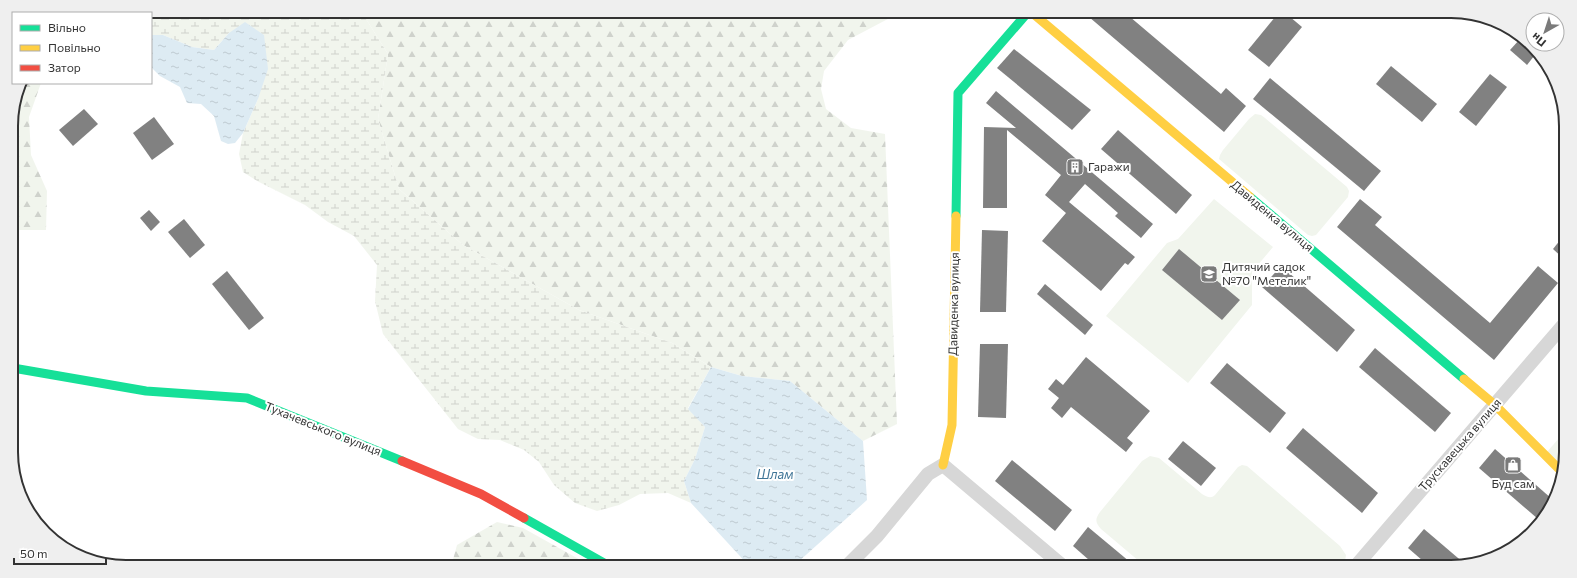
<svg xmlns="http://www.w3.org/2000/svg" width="1577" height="578" font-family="Commissioner,sans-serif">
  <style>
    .green { fill: #f1f5ed }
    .forest { fill: url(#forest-firs) }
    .wetland { fill: url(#wetland-marsh) }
    .water { fill: url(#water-ripples) }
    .building { fill: #818181 }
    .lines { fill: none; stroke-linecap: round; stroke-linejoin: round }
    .street { stroke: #d7d7d7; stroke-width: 14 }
    .fast { stroke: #16e098; stroke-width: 9 }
    .slow { stroke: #ffcf43; stroke-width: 9 }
    .jam { stroke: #f24e42; stroke-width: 9 }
    .labels { text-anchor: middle; stroke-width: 4; stroke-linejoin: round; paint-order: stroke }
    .poi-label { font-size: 12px; fill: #333; stroke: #fff; text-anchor: start }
    .street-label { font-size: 12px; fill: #333; stroke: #fff }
    .water-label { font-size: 13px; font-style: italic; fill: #3f7597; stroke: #fff }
    .rim { fill: none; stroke: #333; stroke-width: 2 }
  </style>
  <defs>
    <pattern id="forest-firs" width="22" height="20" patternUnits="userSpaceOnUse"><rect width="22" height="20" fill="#f1f5ed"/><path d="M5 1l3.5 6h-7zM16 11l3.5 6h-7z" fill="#cfd2cc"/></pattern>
    <pattern id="wetland-marsh" width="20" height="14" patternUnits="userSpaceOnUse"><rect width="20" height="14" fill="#f1f5ed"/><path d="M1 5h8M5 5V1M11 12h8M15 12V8" fill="none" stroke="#cfd2cc"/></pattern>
    <pattern id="water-ripples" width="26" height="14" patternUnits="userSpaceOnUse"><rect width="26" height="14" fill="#ddebf3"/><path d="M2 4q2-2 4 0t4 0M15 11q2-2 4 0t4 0" fill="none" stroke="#becad1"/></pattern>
  </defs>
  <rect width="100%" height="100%" fill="#fff"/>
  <g class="green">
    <path d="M1255 114 1261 115 1265 118 1347 187 1349 191 1348 197 1316 235 1312 236 1308 235 1219 159 1220 155 1223 150 1249 119Z"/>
    <path d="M1214 199 1273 247 1252 272V305L1188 383 1106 316 1167 243 1178 239Z"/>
    <path d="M1566 430V452L1564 466 1547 452Z"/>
    <path d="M1150 456 1159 458 1202 494C1207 497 1211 499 1215 495L1238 467 1242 465 1247 466 1340 546 1346 555 1345 561 1341 567H1146L1101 529C1095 522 1095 519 1100 512L1142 461Z"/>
  </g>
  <g class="forest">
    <path d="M361 11H903L848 40 824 71 821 89 826 109 851 128 885 134 897 424 863 441 790 381 742 376 711 367 672 343 579 310 463 245 399 189 378 119 388 54Z"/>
    <path d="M21 83H41L29 117 31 155 47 191 46 230H12L11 119Z"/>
    <path d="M497 522 523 528 593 567H451L457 545Z"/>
  </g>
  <g class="wetland">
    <path d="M126 11H361L388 54 378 119 399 189 463 245 579 310 672 343 711 367 688 408 705 427 695 459 684 481 691 503 668 493 640 494 619 505 597 511 575 503 554 485 539 462 524 450 500 440 478 439 458 429 383 334 375 301 377 265 354 236 328 222 305 205 259 182 243 172 239 154 243 133 258 99 229 33 214 50 192 47 163 35H151V13H116Z"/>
    <path d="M896 561 910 567H877L886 562Z"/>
  </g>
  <g class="water">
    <path d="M245 22 264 35 268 69 258 99 243 133 235 143 228 144 221 141 214 116 201 104 187 103 180 87 160 76 151 67V35H163L192 47 214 50 229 33Z"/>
    <path d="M711 367 742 376 790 381 863 441 867 500 797 563 782 567H750L691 503 684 481 695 459 705 427 688 409Z"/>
  </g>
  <g class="building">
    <path d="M1082 11H1123L1221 94 1226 88 1246 106 1224 132Z"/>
    <path d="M1280 11H1283L1302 27 1269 67 1248 50Z"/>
    <path d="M1520 39 1538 51 1527 65 1510 50Z"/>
    <path d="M1014 49 1091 110 1072 130 997 68Z"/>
    <path d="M1391 66 1437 104 1422 122 1376 84Z"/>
    <path d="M1490 74 1507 87 1476 126 1459 112Z"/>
    <path d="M1270 78 1381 171 1364 191 1253 99Z"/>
    <path d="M996 91 1153 224 1141 238 1115 216 1118 213 1085 184 1069 202 1135 257 1128 265 1125 263 1101 291 1042 241 1066 213 1045 195 1061 175 1007 130V208H983L984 127 1016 128 986 103Z"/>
    <path d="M84 109 98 124 73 146 59 130Z"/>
    <path d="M154 117 174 144 152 160 133 133Z"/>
    <path d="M1118 130 1192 195 1176 214 1101 149Z"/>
    <path d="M1360 199 1382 217 1375 225 1490 323 1538 266 1558 283 1494 360 1337 227Z"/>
    <path d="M149 210 160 222 151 231 140 218Z"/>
    <path d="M184 219 205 245 190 258 168 232Z"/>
    <path d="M982 230 1008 231 1006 312H980Z"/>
    <path d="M1565 234V260L1553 249Z"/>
    <path d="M1179 249 1240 300 1222 320 1162 270Z"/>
    <path d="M1281 266 1355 330 1337 352 1262 287Z"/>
    <path d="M227 271 264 318 249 330 212 284Z"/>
    <path d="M1045 284 1093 325 1085 335 1037 294Z"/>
    <path d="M980 344H1008L1006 418 978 417Z"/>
    <path d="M1375 348 1451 413 1435 432 1359 367Z"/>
    <path d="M1086 357 1150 411 1127 438 1133 443 1126 452 1071 407 1062 418 1051 408 1059 398 1048 389 1056 379 1063 385Z"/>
    <path d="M1227 363 1286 413 1270 433 1210 383Z"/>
    <path d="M1303 428 1378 493 1362 513 1286 448Z"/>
    <path d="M1183 441 1216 468 1201 486 1168 459Z"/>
    <path d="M1495 449 1552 499 1538 519 1479 468Z"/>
    <path d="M1012 460 1072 510 1055 531 995 481Z"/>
    <path d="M1088 527 1136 567H1097L1073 546Z"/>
    <path d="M1424 529 1465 564 1458 567H1430L1408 548Z"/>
  </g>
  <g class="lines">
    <g class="street">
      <path d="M846 567 877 536 928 474 943 465 1064 567"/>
      <path d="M1355 567 1566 322"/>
    </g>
    <g class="fast">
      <path d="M1250 197 1464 379"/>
      <path d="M956 216 958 93 1029 11"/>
      <path d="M13 368 146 391 247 398 402 461"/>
      <path d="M524 518 611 567"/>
    </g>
    <g class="slow">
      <path d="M1030 11 1250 197"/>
      <path d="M1464 379 1495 405 1563 473"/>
      <path d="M943 465 952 425 956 216"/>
    </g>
    <path class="jam" d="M402 461 481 494 524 518"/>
  </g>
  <defs>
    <g id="building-square" transform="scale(0.9)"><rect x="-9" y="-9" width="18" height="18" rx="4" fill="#7a7a7a" stroke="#fff"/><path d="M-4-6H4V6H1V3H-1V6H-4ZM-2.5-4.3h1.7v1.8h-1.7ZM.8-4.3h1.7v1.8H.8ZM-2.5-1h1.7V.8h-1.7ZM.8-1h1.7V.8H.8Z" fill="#fff"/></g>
    <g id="school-square" transform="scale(0.9)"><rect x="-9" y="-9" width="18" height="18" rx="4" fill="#7a7a7a" stroke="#fff"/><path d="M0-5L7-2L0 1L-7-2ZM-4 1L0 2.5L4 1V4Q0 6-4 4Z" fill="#fff"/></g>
    <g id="shop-square" transform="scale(0.9)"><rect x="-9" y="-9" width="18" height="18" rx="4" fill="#7a7a7a" stroke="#fff"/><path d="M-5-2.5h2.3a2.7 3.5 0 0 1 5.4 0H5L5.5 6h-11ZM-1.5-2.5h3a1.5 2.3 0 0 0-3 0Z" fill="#fff"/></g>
  </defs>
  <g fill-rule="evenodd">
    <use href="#building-square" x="1075" y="167"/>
    <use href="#school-square" x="1209" y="274"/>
    <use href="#shop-square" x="1513" y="465"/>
  </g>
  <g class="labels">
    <g class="poi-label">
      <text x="1088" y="171">Гаражи</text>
      <text x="1222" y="271">Дитячий садок<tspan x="1222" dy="14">№70 "Метелик"</tspan></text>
      <text x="1513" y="488" text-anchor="middle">Буд сам</text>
    </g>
    <g class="street-label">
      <text transform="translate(1272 216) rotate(40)" y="4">Давиденка вулиця</text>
      <text transform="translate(954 304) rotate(-89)" y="4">Давиденка вулиця</text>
      <text transform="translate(323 429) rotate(22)" y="4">Тухачевського вулиця</text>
      <text transform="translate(1460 445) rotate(-49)" y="4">Трускавецька вулиця</text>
    </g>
    <g class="water-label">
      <text x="775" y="479">Шлам</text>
    </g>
  </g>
  <path d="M0 0H1577V578H0ZM126 18H1451A108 108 0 0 1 1559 126V452A108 108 0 0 1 1451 560H126A108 108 0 0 1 18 452V126A108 108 0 0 1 126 18Z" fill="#efefef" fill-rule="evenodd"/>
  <path class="rim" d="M126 18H1451A108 108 0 0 1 1559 126V452A108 108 0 0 1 1451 560H126A108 108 0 0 1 18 452V126A108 108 0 0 1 126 18Z"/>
  <rect x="12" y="12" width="140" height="72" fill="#ffffff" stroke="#adadad"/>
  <rect x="20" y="25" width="20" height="6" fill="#16e098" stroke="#adadad"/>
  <text x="48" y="32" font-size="12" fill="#333333">Вільно</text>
  <rect x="20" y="45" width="20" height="6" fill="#ffcf43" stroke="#adadad"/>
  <text x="48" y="52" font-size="12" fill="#333333">Повільно</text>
  <rect x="20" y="65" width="20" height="6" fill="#f24e42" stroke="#adadad"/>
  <text x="48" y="72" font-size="12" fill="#333333">Затор</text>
  <g transform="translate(1545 32) rotate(219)"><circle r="19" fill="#ffffff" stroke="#adadad"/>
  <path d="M0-3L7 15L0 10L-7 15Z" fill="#7a7a7a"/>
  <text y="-6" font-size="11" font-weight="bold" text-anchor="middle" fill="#333333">Пн</text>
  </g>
  <path d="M14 558v6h92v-6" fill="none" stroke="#333333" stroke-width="2"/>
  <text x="20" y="558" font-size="12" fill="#333333" stroke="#ffffff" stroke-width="3" paint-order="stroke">50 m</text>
</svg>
